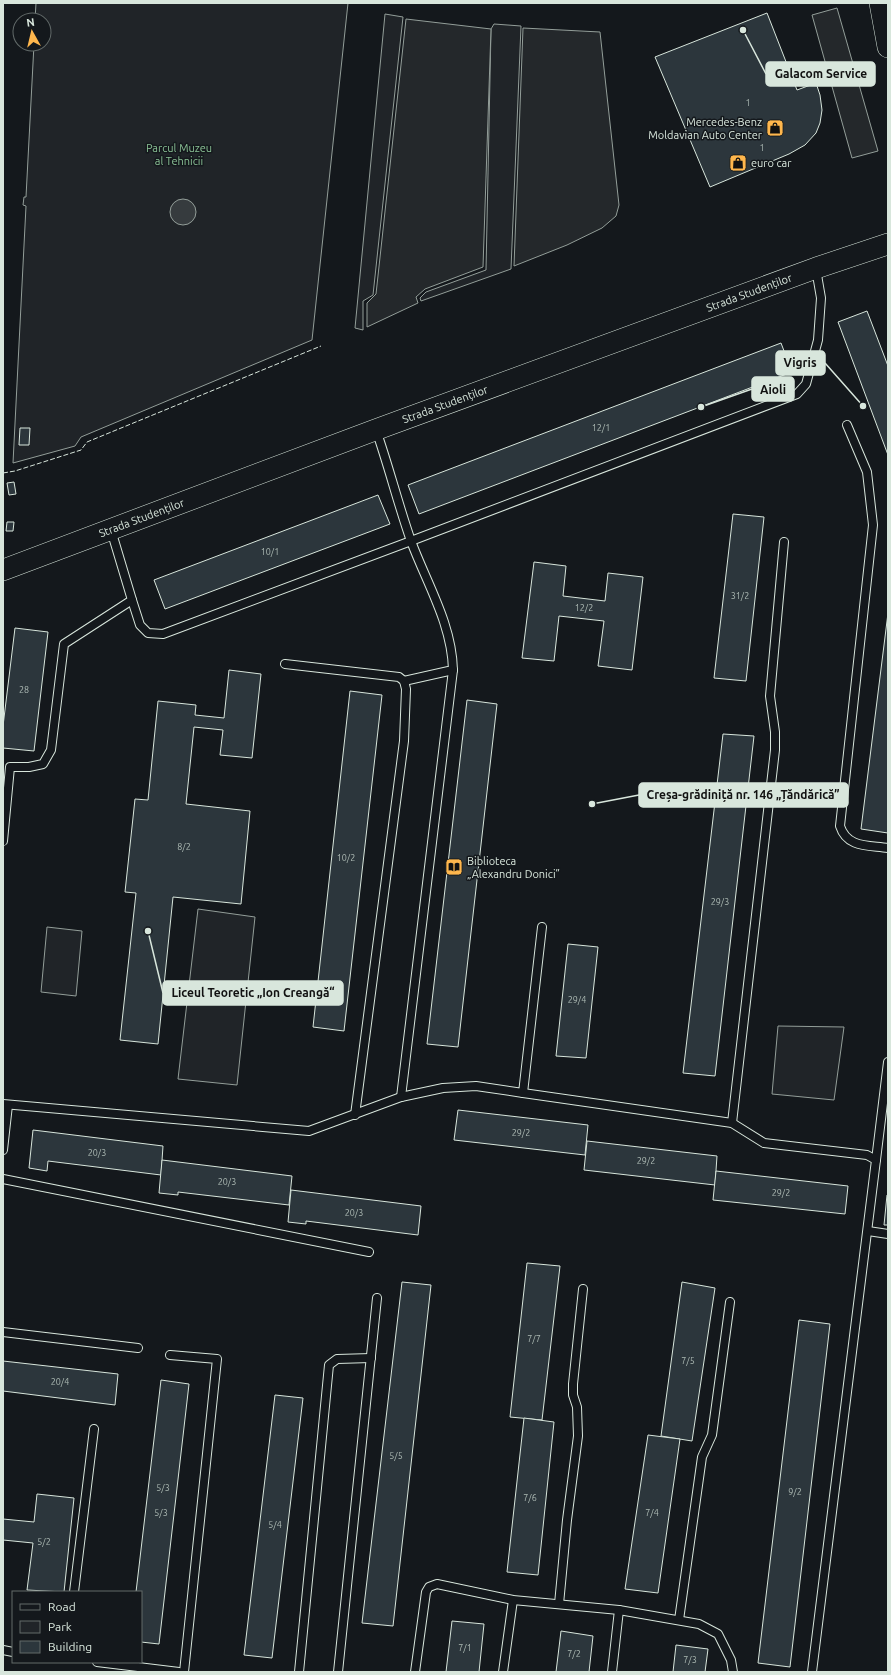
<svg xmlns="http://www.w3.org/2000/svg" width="891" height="1675" font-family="Ubuntu,sans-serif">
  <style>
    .green { fill: #202428; stroke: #939e99 }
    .parking { fill: #24282b; stroke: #939e99 }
    .water { fill: #363b3e; stroke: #939e99 }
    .building { fill: #2c363c; stroke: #d8e6dc }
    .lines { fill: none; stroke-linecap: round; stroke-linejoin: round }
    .lane-casing { stroke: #d8e6dc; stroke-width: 10 }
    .secondary-casing { stroke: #d8e6dc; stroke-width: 22 }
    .lane { stroke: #14181c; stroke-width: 8 }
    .secondary { stroke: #14181c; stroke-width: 21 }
    .fence { stroke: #d8e6dc; stroke-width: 1; stroke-dasharray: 5 2; stroke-linecap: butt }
    .labels { text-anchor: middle; stroke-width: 3; stroke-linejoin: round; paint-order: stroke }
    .number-label { font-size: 9px; fill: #adbab4 }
    .poi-label { font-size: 11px; fill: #d8e6dc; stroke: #14181c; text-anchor: start }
    .park-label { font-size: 11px; fill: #8ac095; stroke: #14181c }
    .street-label { font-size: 11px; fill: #d8e6dc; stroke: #14181c }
    .leader { fill: none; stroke: #d8e6dc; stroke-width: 1.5 }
    .callout-dot { fill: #d8e6dc; stroke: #14181c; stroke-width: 1.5 }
    .callout { fill: #d8e6dc; stroke: #d8e6dc; stroke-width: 1.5 }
    .callout-label { font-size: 12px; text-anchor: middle; font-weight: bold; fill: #111 }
  </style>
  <rect width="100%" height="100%" fill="#14181c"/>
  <g class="green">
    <path d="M36 3H348L312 340 81 437 75 446 13 463 26 206 23 205 24 197H26L34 44H44V20H35Z"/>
    <path d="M385 14 403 17 373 295 363 301V330L355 328Z"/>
    <path d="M494 24 521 26 511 269 421 301 420 298 426 292 486 270 491 29Z"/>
    <path d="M198 909 255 917 237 1085 178 1079Z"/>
    <path d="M47 927 82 931 76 996 41 992Z"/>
    <path d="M778 1026 844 1027 834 1100 772 1094Z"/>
  </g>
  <g class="parking">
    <path d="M837 8 878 151 852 158 812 15Z"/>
    <path d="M406 19 491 29 483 267 425 289 416 297 418 303 367 327V303L376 294Z"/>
    <path d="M523 28 600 32 619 205 616 216 602 228 567 245 514 266Z"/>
  </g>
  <circle class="water" cx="183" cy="212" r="13"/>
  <g class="building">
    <path d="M767 13 797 90 816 83 820 95 822 110 820 123 816 133 805 145 789 154 710 187 655 57Z"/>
    <path d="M867 311 888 366V455L838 322Z"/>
    <path d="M781 343 792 372 419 514 408 485Z"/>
    <path d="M20 428H30L29 445H19Z"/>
    <path d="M14 482 16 494 9 495 7 483Z"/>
    <path d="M378 495 390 524 165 609 154 580Z"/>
    <path d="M733 514 764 517 746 681 714 678Z"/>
    <path d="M7 522H14L13 531H6Z"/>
    <path d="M534 562 566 566 563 596 605 601 608 573 643 577 632 670 598 666 604 621 559 616 554 661 522 658Z"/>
    <path d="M888 613V833L861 829Z"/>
    <path d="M15 628 48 632 34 751 3 748V726Z"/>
    <path d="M229 670 261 674 252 758 220 755 223 730 194 727 186 804 250 811 241 904 173 897 158 1044 120 1040 136 893 125 892 135 799 148 800 158 701 196 705 195 715 224 718Z"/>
    <path d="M350 691 382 695 344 1031 313 1027Z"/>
    <path d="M467 700 497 704 458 1047 427 1044Z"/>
    <path d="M723 734 754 736 715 1076 683 1073Z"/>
    <path d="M568 944 598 947 586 1058 556 1056Z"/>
    <path d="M458 1110 588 1125 585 1155 454 1140Z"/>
    <path d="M33 1130 163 1146 161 1175 48 1161 47 1171 29 1168Z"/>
    <path d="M587 1141 717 1156 715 1185 584 1170Z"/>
    <path d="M162 1160 292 1176 289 1205 178 1192V1195L159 1193Z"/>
    <path d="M716 1171 848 1186 845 1214 713 1200Z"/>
    <path d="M291 1190 421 1206 418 1235 306 1221V1224L288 1222Z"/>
    <path d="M887 1195H888V1225H884Z"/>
    <path d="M527 1263 560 1266 542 1420 510 1417Z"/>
    <path d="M402 1282 431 1285 393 1626 362 1623Z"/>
    <path d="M682 1282 715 1288 692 1441 661 1436Z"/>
    <path d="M799 1320 830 1324 790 1667 758 1663Z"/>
    <path d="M3 1361 118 1374 115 1405 3 1391Z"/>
    <path d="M161 1380 189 1384 159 1644 141 1642V1592H136Z"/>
    <path d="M275 1395 303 1398 272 1658 244 1655Z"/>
    <path d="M524 1418 554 1422 538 1575 507 1572Z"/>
    <path d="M648 1435 680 1439 658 1593 625 1589Z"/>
    <path d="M37 1494 74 1498 64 1592 27 1590 33 1543 3 1540V1519L34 1522Z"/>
    <path d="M452 1621 484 1624 479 1672H446Z"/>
    <path d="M561 1631 593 1636 589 1672H556Z"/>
    <path d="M676 1645 708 1649 705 1672H673Z"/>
  </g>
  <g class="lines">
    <g class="lane-casing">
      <g id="lane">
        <path d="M847 425 867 472 873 525 840 826C847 848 868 845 888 848"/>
        <path d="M376 430C389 467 398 504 411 541 427 584 452 624 453 670L404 681"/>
        <path d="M132 600 140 625 148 633 163 634 411 541 797 394 806 384 818 340 821 298 816 269"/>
        <path d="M285 664 399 677 404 681 406 689 404 741 355 1115"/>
        <path d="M3 841 10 767H29L43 764 51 750 64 644 132 600 111 530"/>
        <path d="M523 1093 732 1123 764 1143 867 1155 876 1160 812 1672"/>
        <path d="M401 1097 453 670"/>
        <path d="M3 1104 309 1131 401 1097 443 1088 476 1086 523 1093 542 927"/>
        <path d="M732 1123 775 750V732L770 696 784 542"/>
        <path d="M3 1150 8 1105"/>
        <path d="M876 1160 888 1062"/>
        <path d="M3 1179 369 1252"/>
        <path d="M868 1231 888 1234"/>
        <path d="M3 1332 138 1348"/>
        <path d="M170 1355 217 1359 184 1672"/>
        <path d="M74 1592 94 1429"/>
        <path d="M559 1604 567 1520 578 1436 577 1407 573 1395V1384L583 1289"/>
        <path d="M679 1620 702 1457 712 1435 730 1302"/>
        <path d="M3 1650 13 1652"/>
        <path d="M97 1662 179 1672"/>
        <path d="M299 1672 329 1365 337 1359 371 1358"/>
        <path d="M338 1672 377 1298"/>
        <path d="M415 1672 426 1592 429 1587 437 1584 513 1600 619 1610 699 1624 718 1634 731 1660 733 1672"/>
        <path d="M503 1672 513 1600"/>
        <path d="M612 1672 619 1610"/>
      </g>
    </g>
    <g class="secondary-casing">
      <g id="secondary">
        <path d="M880 3 888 47"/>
        <path id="s1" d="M3 570 375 430 816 268 888 244"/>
      </g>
    </g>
    <use href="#lane" class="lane"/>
    <use href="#secondary" class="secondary"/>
    <path class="fence" d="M3 473 15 471 81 450 87 442 321 346"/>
  </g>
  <defs>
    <g id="shop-square" transform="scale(0.9)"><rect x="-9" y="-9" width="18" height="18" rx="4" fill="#ffb74d" stroke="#14181c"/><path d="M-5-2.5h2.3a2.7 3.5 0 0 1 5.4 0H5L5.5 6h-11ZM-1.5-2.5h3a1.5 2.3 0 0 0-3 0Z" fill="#111"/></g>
    <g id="library-square" transform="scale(0.9)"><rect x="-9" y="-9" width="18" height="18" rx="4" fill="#ffb74d" stroke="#14181c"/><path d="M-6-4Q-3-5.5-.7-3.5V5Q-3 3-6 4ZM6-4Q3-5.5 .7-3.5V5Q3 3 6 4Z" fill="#111"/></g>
  </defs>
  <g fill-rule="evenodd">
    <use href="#shop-square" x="775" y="128"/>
    <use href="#shop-square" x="738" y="163"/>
    <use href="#library-square" x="454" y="867"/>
  </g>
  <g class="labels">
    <g class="number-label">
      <text x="748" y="106">1</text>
      <text x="762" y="151">1</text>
      <text x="601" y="431">12/1</text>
      <text x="270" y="555">10/1</text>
      <text x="740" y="599">31/2</text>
      <text x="584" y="611">12/2</text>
      <text x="24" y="693">28</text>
      <text x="184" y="850">8/2</text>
      <text x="346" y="861">10/2</text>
      <text x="720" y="905">29/3</text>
      <text x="577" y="1003">29/4</text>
      <text x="521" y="1136">29/2</text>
      <text x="97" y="1156">20/3</text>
      <text x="646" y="1164">29/2</text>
      <text x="227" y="1185">20/3</text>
      <text x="781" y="1196">29/2</text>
      <text x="354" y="1216">20/3</text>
      <text x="534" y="1342">7/7</text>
      <text x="688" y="1364">7/5</text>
      <text x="60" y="1385">20/4</text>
      <text x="396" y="1459">5/5</text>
      <text x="163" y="1491">5/3</text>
      <text x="795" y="1495">9/2</text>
      <text x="530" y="1501">7/6</text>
      <text x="161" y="1516">5/3</text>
      <text x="652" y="1516">7/4</text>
      <text x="275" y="1528">5/4</text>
      <text x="44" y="1545">5/2</text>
      <text x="465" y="1651">7/1</text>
      <text x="574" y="1657">7/2</text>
      <text x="690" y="1663">7/3</text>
    </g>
    <g class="poi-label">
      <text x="762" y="126" text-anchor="end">Mercedes-Benz<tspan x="762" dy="13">Moldavian Auto Center</tspan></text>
      <text x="751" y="167">euro car</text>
      <text x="467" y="865">Biblioteca<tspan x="467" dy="13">„Alexandru Donici”</tspan></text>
    </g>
    <g class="park-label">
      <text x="179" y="152">Parcul Muzeu<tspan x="179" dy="13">al Tehnicii</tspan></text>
    </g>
    <g class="street-label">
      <text dy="4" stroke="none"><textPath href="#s1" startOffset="796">Strada Studenților</textPath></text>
      <text dy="4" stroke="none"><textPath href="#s1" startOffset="472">Strada Studenților</textPath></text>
      <text dy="4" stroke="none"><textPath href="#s1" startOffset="148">Strada Studenților</textPath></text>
    </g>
  </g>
  <path class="leader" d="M743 30L766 74M863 406L825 363M701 407L752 389M592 804L639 795M148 931L163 993"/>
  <g class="callout-dot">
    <circle cx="743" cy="30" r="4"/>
    <circle cx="863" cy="406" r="4"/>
    <circle cx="701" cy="407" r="4"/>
    <circle cx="592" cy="804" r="4"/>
    <circle cx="148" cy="931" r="4"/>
  </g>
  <g class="callout">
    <rect x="766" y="62" width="109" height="24" rx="4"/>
    <rect x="776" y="351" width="49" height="24" rx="4"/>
    <rect x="752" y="377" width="42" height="24" rx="4"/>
    <rect x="639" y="783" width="209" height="24" rx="4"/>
    <rect x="163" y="981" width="180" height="24" rx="4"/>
  </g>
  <g class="callout-label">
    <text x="821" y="78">Galacom Service</text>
    <text x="800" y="367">Vigris</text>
    <text x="773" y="394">Aioli</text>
    <text x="743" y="799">Creșa-grădiniță nr. 146 „Țăndărică”</text>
    <text x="253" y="997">Liceul Teoretic „Ion Creangă“</text>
  </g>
  <rect width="891" height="1675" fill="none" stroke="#d8e6dc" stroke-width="8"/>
  <rect x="12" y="1591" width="130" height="72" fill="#14181c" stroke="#626a69"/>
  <rect x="20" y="1604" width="20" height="6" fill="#14181c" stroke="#626a69"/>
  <text x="48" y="1611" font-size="12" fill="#d8e6dc">Road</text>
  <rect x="20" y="1621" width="20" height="12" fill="#202428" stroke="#626a69"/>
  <text x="48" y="1631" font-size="12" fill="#d8e6dc">Park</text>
  <rect x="20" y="1641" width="20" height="12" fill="#2c363c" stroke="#626a69"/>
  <text x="48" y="1651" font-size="12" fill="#d8e6dc">Building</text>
  <g transform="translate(32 32) rotate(352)"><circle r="19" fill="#14181c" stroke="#626a69"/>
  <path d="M0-3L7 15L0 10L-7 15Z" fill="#ffb74d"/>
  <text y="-6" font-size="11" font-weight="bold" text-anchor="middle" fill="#d8e6dc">N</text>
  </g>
</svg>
